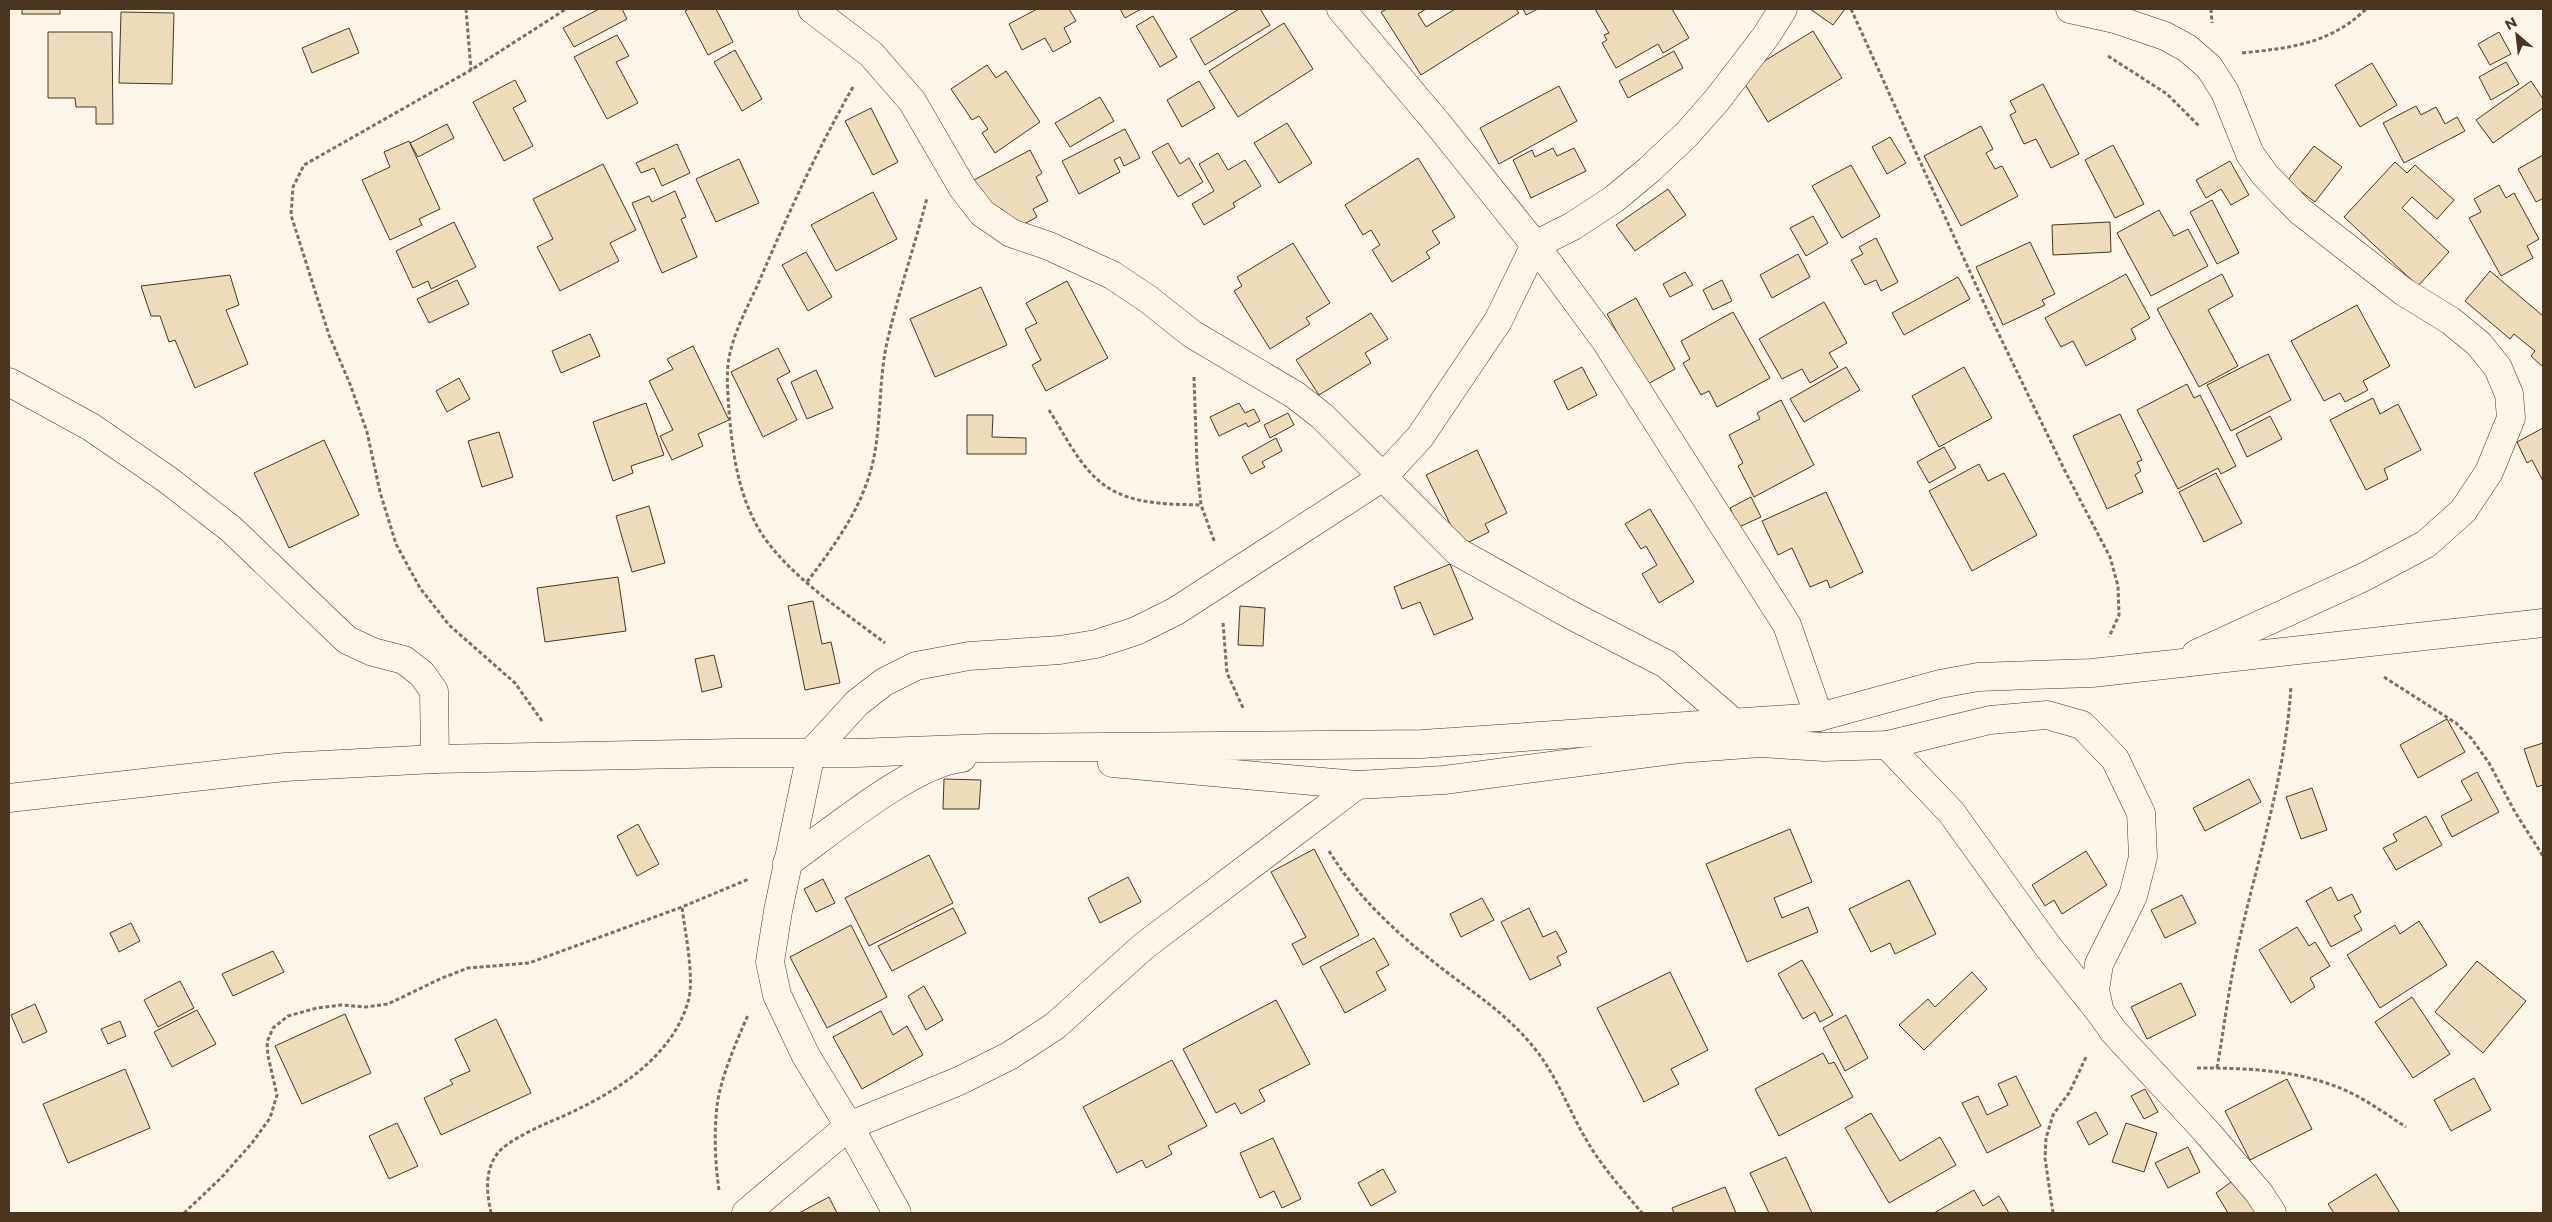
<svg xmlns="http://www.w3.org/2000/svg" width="2552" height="1222" font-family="Montserrat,sans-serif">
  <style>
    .building { fill: #ecdcbc; stroke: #4a3520 }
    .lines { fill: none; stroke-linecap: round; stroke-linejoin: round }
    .minor-casing { stroke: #4a3520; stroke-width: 29 }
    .path { stroke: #7f6f5c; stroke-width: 3; stroke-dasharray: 4 2.5; stroke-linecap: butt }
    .minor { stroke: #fbf6e9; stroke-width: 28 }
  </style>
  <rect width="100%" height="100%" fill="#fbf6e9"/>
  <g class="building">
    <rect x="22" y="9" width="38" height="5"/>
    <path d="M599 9H622L627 19 574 47 563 28Z"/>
    <path d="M689 9H716L733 42 708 55 685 11Z"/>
    <path d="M1037 9H1069L1076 21 1064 28 1071 42 1053 52 1045 38 1022 50 1009 24Z"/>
    <path d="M1120 9H1141L1125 18Z"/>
    <path d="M1239 9H1260L1270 25 1205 65 1190 39Z"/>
    <path d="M1387 9H1426L1418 14 1426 27 1455 9H1516L1519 13 1421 75 1381 12Z"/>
    <path d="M1523 9H1538L1526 15Z"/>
    <path d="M1595 9H1672L1689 38 1663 53 1658 44 1616 68 1602 43 1607 40 1604 35 1609 33Z"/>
    <path d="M1810 9H1845L1833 25Z"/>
    <path d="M121 12 174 13 172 84 119 83Z"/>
    <path d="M1153 16 1177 57 1160 67 1136 26Z"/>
    <path d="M1284 23 1313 69 1238 117 1209 71Z"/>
    <path d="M349 28 359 53 312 73 302 48Z"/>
    <path d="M1813 31 1842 78 1768 122 1740 76Z"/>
    <path d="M48 32H112L113 124H96V107H76L75 98H48Z"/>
    <path d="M2499 32 2511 54 2490 65 2478 44Z"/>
    <path d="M617 35 629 56 616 62 638 103 607 119 574 57Z"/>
    <path d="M735 50 762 99 742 111 714 62Z"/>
    <path d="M1674 51 1683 68 1628 98 1619 81Z"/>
    <path d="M2506 62 2519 84 2491 100 2479 77Z"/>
    <path d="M2372 63 2397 105 2360 127 2335 85Z"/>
    <path d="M987 65 996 78 1006 71 1040 122 995 153 982 133 988 129 979 116 972 120 951 89Z"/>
    <path d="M515 80 526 101 513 108 533 146 504 161 473 102Z"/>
    <path d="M1199 81 1215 108 1182 127 1167 100Z"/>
    <path d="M2531 81 2543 99V108L2493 143 2476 120Z"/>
    <path d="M2043 84 2079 154 2051 168 2036 139 2024 144 2010 115 2016 112 2010 101Z"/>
    <path d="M1559 86 1577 121 1499 164 1480 128Z"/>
    <path d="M1100 97 1114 121 1070 147 1055 123Z"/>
    <path d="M2416 106 2421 115 2436 107 2445 124 2457 117 2465 131 2404 163 2383 123Z"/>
    <path d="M871 108 898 162 873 175 845 121Z"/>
    <path d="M1287 123 1312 163 1279 183 1254 143Z"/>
    <path d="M447 124 454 138 418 157 410 143Z"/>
    <path d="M1981 126 1993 149 1986 153 1995 169 2002 166 2018 196 1961 226 1924 156Z"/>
    <path d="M1125 129 1140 158 1124 166 1120 157 1114 160 1120 172 1079 194 1062 161Z"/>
    <path d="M1890 137 1906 163 1887 174 1872 147Z"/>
    <path d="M409 141 440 209 419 219 422 225 390 240 362 180 390 167 384 152Z"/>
    <path d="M1168 143 1180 164 1189 158 1203 182 1178 197 1152 152Z"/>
    <path d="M677 144 690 173 662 186 654 168 641 173 636 163Z"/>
    <path d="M2113 145 2144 204 2115 218 2085 160Z"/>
    <path d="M2314 146 2342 167 2315 202 2287 181Z"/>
    <path d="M1553 148 1557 156 1574 148 1586 171 1531 198 1513 160 1532 150 1535 157Z"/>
    <path d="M1030 150 1042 173 1036 177 1048 201 1033 209 1037 217 1013 230 1002 209 992 214 974 180Z"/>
    <path d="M1218 153 1228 170 1245 160 1261 186 1233 203 1235 207 1204 225 1192 204 1214 191 1199 164Z"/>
    <path d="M2543 155V200L2542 199 2536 202 2518 169Z"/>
    <path d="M1418 158 1455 217 1432 231 1440 243 1426 252 1430 258 1392 282 1372 250 1380 245 1371 230 1363 235 1345 205Z"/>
    <path d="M739 159 759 203 716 222 696 179Z"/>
    <path d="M2230 161 2249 195 2231 205 2221 189 2206 198 2196 180Z"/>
    <path d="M2395 162 2407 173 2415 165 2454 200 2437 219 2412 197 2402 208 2449 252 2418 286 2344 217Z"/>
    <path d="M603 164 636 230 610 243 619 261 560 291 537 247 553 239 533 199Z"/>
    <path d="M1851 165 1880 216 1842 238 1812 186Z"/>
    <path d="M2499 185 2506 198 2514 193 2539 239 2527 246 2533 258 2501 276 2469 218 2481 212 2474 199Z"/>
    <path d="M1668 189 1686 215 1635 251 1616 225Z"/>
    <path d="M675 191 686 217 681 219 697 257 662 273 632 203 649 196 652 202Z"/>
    <path d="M873 192 897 239 836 271 811 225Z"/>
    <path d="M2212 200 2239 253 2217 264 2190 212Z"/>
    <path d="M2159 210 2174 236 2188 229 2208 266 2151 296 2117 233Z"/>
    <path d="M1813 216 1828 243 1806 256 1790 228Z"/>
    <path d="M454 222 476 267 431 289 428 281 413 288 396 251Z"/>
    <path d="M2110 222 2111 252 2053 255 2052 225Z"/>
    <path d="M1876 238 1898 282 1881 291 1876 280 1865 285 1851 260 1863 254 1859 247Z"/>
    <path d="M2030 242 2055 294 2042 300 2045 305 2003 325 1976 267Z"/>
    <path d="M1293 243 1330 303 1306 318 1310 324 1270 349 1234 291 1242 286 1237 277Z"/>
    <path d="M806 252 832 297 808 311 782 265Z"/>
    <path d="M1798 254 1810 277 1772 298 1760 275Z"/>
    <path d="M2490 271 2543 316V367L2531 356 2535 351 2514 334 2510 339 2465 301Z"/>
    <path d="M1685 272 1693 285 1670 297 1663 284Z"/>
    <path d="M2126 274 2150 318 2131 329 2136 339 2086 366 2073 341 2061 347 2045 318Z"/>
    <path d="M2222 274 2233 296 2208 310 2238 366 2199 387 2157 309Z"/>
    <path d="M230 275 239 305 226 310 248 364 195 388 175 340 169 342 160 316H151L141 286Z"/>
    <path d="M1958 277 1970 299 1904 335 1892 313Z"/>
    <path d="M457 280 469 304 429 323 417 299Z"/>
    <path d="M1722 280 1732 301 1713 310 1703 290Z"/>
    <path d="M1067 281 1108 358 1046 391 1032 365 1041 360 1025 329 1037 323 1026 303Z"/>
    <path d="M981 287 1007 345 935 377 910 319Z"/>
    <path d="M1636 298 1675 369 1646 385 1607 314Z"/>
    <path d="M1824 302 1847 343 1829 353 1838 367 1810 383 1802 369 1782 379 1759 339Z"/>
    <path d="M2357 305 2390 366 2363 381 2368 390 2345 402 2340 393 2324 401 2291 341Z"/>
    <path d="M1733 312 1770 378 1717 407 1709 391 1701 395 1683 363 1690 359 1681 341Z"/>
    <path d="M1371 313 1388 339 1365 353 1371 363 1319 395 1296 360Z"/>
    <path d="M590 334 600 356 561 373 552 351Z"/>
    <path d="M693 346 729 420 698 434 703 446 672 460 660 436 673 430 649 381 673 369 667 359Z"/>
    <path d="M778 348 790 372 777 379 797 420 763 437 731 372Z"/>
    <path d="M2268 354 2291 400 2231 431 2207 385Z"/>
    <path d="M1582 367 1597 395 1568 410 1554 381Z"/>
    <path d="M1846 367 1860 390 1804 422 1790 399Z"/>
    <path d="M1964 367 1992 418 1939 447 1912 396Z"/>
    <path d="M816 370 833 408 807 419 791 382Z"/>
    <path d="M459 378 470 399 447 412 436 391Z"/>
    <path d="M2187 384 2194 398 2200 395 2236 466 2221 474 2218 468 2178 489 2137 410Z"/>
    <path d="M2373 398 2380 414 2398 404 2421 450 2384 469 2388 479 2366 490 2330 420Z"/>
    <path d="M1781 400 1814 465 1754 497 1738 466 1743 463 1729 435 1760 419 1757 413Z"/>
    <path d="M646 403 664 455 631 466 633 473 613 481 593 422Z"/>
    <path d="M1239 403 1245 413 1254 409 1260 421 1248 427 1246 423 1219 436 1210 417Z"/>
    <path d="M1288 413 1294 425 1270 438 1264 425Z"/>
    <path d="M2120 414 2142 460 2137 462 2141 471 2135 475 2143 492 2107 509 2073 436Z"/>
    <path d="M967 415H993L992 437 1026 438V454H967Z"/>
    <path d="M2270 416 2282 439 2247 457 2236 434Z"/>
    <path d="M2543 428V481L2532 460 2527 463 2517 442Z"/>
    <path d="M499 432 513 477 482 487 468 441Z"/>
    <path d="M1276 438 1282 451 1262 462 1265 467 1251 474 1242 457Z"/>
    <path d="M324 440 359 515 289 548 254 473Z"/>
    <path d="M1944 447 1956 468 1929 483 1917 462Z"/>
    <path d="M1477 450 1507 513 1485 524 1489 532 1461 546 1426 475Z"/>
    <path d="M1979 464 1988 481 2004 473 2037 535 1972 571 1929 491Z"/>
    <path d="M2216 473 2242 523 2204 542 2179 492Z"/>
    <path d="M1826 492 1863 572 1830 588 1827 580 1810 587 1792 548 1778 555 1762 521Z"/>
    <path d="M1751 497 1761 517 1739 527 1730 508Z"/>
    <path d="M649 506 665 563 632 572 616 516Z"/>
    <path d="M1650 509 1694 582 1659 603 1642 574 1657 565 1646 546 1641 549 1625 524Z"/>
    <path d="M1450 564 1473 619 1434 635 1420 602 1402 609 1394 587Z"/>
    <path d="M618 577 626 631 545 642 537 588Z"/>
    <path d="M813 601 822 644 831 642 840 683 805 690 788 606Z"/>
    <path d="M1240 606 1265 608 1263 646 1238 645Z"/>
    <path d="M714 655 722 687 702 692 695 659Z"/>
    <path d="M2447 719 2465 752 2418 778 2400 745Z"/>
    <path d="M2543 743V785L2537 787 2524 749Z"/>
    <path d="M2477 772 2499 812 2452 837 2441 816 2472 800 2461 781Z"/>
    <path d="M944 779 981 780 979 809H943Z"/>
    <path d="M2249 779 2261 802 2205 831 2193 808Z"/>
    <path d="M2312 788 2327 830 2301 839 2286 797Z"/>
    <path d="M2426 816 2442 845 2396 870 2383 848 2397 841 2393 834Z"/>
    <path d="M638 824 659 864 637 876 617 836Z"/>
    <path d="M1790 829 1812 882 1774 898 1782 918 1808 907 1818 932 1747 962 1706 864Z"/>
    <path d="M1314 849 1359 935 1303 965 1292 944 1306 937 1271 872Z"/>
    <path d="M2086 851 2107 885 2062 914 2054 900 2045 906 2032 885Z"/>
    <path d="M929 855 953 903 869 946 845 898Z"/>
    <path d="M1128 877 1141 902 1100 923 1088 898Z"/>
    <path d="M823 879 835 903 816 912 804 889Z"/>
    <path d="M1909 880 1936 934 1895 954 1890 943 1871 952 1849 909Z"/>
    <path d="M2331 887 2338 901 2352 894 2361 912 2354 916 2362 930 2331 947 2306 901Z"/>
    <path d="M2182 895 2196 923 2165 938 2151 910Z"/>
    <path d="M1482 898 1494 920 1461 937 1450 914Z"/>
    <path d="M953 908 966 933 892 971 878 946Z"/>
    <path d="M1529 908 1543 937 1556 931 1567 952 1557 957 1561 965 1530 980 1501 922Z"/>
    <path d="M2419 921 2447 965 2380 1008 2347 955 2395 925 2400 934Z"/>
    <path d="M131 923 140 941 119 952 110 933Z"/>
    <path d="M851 925 887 997 827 1028 790 957Z"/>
    <path d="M2297 927 2309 946 2315 942 2330 966 2310 978 2315 987 2291 1003 2259 950Z"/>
    <path d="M1374 938 1389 965 1376 972 1386 990 1345 1013 1320 967Z"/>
    <path d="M273 951 284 972 233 996 222 974Z"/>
    <path d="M1802 960 1833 1015 1820 1022 1815 1012 1803 1019 1778 974Z"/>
    <path d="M2477 961 2526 1001 2483 1053 2435 1012Z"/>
    <path d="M1670 972 1708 1050 1671 1069 1679 1084 1644 1102 1597 1008Z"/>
    <path d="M1972 972 1987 989 1924 1050 1899 1025 1928 999 1935 1007Z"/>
    <path d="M180 981 194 1008 158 1027 144 1000Z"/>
    <path d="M2181 983 2196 1015 2147 1039 2131 1007Z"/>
    <path d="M924 986 943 1020 926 1030 908 996Z"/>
    <path d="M2412 997 2450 1054 2413 1078 2375 1022Z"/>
    <path d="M1276 1000 1310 1064 1259 1090 1265 1101 1241 1114 1235 1103 1216 1113 1183 1049Z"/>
    <path d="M35 1004 47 1032 23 1043 11 1015Z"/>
    <path d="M197 1010 216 1044 172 1067 154 1032Z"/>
    <path d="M881 1011 893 1035 907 1026 923 1055 862 1089 833 1037Z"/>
    <path d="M345 1014 371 1073 302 1104 275 1046Z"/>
    <path d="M1846 1015 1868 1058 1845 1071 1823 1028Z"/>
    <path d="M496 1019 531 1093 441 1135 424 1098 453 1084 450 1080 470 1071 455 1039Z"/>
    <path d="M120 1021 126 1036 108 1044 101 1029Z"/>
    <path d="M1823 1053 1829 1064 1834 1062 1853 1097 1779 1136 1755 1089Z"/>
    <path d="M1172 1060 1207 1126 1168 1146 1172 1154 1146 1168 1142 1160 1117 1173 1083 1107Z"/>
    <path d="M125 1069 150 1128 68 1163 43 1104Z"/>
    <path d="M2016 1076 2041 1126 1987 1153 1962 1103 1978 1096 1987 1115 2008 1105 1998 1084Z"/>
    <path d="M2474 1078 2491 1110 2451 1131 2434 1100Z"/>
    <path d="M2287 1079 2312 1129 2250 1160 2225 1111Z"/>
    <path d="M2145 1089 2158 1112 2144 1119 2131 1096Z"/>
    <path d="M2096 1112 2108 1134 2089 1145 2077 1122Z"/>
    <path d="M1871 1113 1900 1161 1940 1137 1956 1165 1889 1203 1845 1128Z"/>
    <path d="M397 1123 418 1166 389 1179 369 1136Z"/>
    <path d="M2126 1123 2157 1133 2144 1172 2112 1162Z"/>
    <path d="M1273 1138 1301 1199 1282 1208 1274 1191 1260 1198 1240 1153Z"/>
    <path d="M2188 1147 2200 1172 2168 1188 2155 1163Z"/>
    <path d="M1786 1157 1812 1213H1769L1750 1173Z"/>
    <path d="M1383 1169 1396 1192 1371 1206 1358 1183Z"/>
    <path d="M2376 1174 2400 1213H2334L2328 1204Z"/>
    <path d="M2238 1177 2264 1213H2228L2216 1193Z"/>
    <path d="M1725 1187 1736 1213H1674L1672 1208Z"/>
    <path d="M1974 1190 1983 1206 1999 1196 2009 1213H1934Z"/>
    <path d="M829 1197 837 1213H799Z"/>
  </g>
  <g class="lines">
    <g class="minor-casing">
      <g id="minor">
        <path d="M812 9 871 54 912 101 962 187 982 213 1011 233 1049 246 1112 275 1148 299 1192 334 1295 395 1322 416 1458 552 1569 614 1666 664 1732 721"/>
        <path d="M1341 9 1438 124 1535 245 1605 340 1787 625 1819 717"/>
        <path d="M2070 9 2115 19 2165 36 2187 48 2209 67 2225 92 2250 154 2265 175 2300 211 2350 250 2404 292 2451 321 2479 344 2498 368 2509 394 2511 418 2489 472 2463 511 2426 544 2364 577 2196 654"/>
        <path d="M9 382 91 427 168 480 231 529 347 640 373 652 404 660 422 674 434 691 435 759"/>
        <path d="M1887 745 1951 812 2046 944 2099 1011"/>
        <path d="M1112 763 1357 785 1444 780 1679 749 1760 743 1824 747 1887 745 1990 720 2047 715 2082 725 2115 759 2141 813 2143 857 2133 896 2099 964 2095 990 2100 1012 2114 1032 2205 1130 2259 1193 2272 1213"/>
        <path d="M9 798 285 767 435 759 735 753H856L989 748 1422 744 1819 717 1940 684 1978 677 2092 673 2543 623"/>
        <path d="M787 863C830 833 912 763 962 758"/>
        <path d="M746 1213 849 1126 959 1081 1009 1056 1055 1026 1144 946 1357 785"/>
        <path d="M897 1213 849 1126 806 1056 777 995 770 962 778 911 811 753 857 703 884 682 916 666 969 656 1060 650 1096 644 1136 631 1176 611 1383 477 1420 437 1498 321 1535 245 1573 226 1614 199 1649 170 1687 134 1717 100 1766 36 1783 9"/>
      </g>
    </g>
    <g class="path">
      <path d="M466 9 471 70"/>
      <path d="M1851 9 1989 314 2066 473 2110 557 2118 586 2119 615 2109 637"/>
      <path d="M2211 9 2212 23"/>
      <path d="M2242 53C2290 48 2330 44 2366 9"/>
      <path d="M2108 56 2167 94 2200 127"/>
      <path d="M853 87C818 148 789 212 761 277 750 303 734 330 729 358 726 374 728 394 729 411 733 459 740 510 773 549 804 586 847 614 885 643"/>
      <path d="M1194 377 1197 465 1201 505 1215 543"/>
      <path d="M1049 410C1065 435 1081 470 1107 487 1134 505 1170 504 1201 505"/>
      <path d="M807 582C836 543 864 506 874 457 881 421 879 383 886 347 897 297 914 248 927 198"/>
      <path d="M1223 623 1227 673 1244 710"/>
      <path d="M2384 677 2456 723 2471 738 2489 763 2515 812 2543 856"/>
      <path d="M542 721 515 683 449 625 420 588 396 544 380 492 367 432 350 384 329 335 291 215 293 187 304 165 471 70 566 9"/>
      <path d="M1329 851C1356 895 1394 931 1435 963 1469 990 1508 1014 1535 1049 1557 1076 1569 1111 1587 1141 1602 1167 1623 1190 1642 1213"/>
      <path d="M2197 1068C2251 1068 2308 1070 2357 1096 2374 1105 2390 1117 2406 1127"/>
      <path d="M2217 1068C2225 1023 2230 977 2241 933 2260 851 2286 771 2291 686"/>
      <path d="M719 1190C715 1163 714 1133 717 1106 720 1079 737 1040 748 1015"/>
      <path d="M184 1213 221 1178 252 1143 270 1118 277 1095 268 1056 267 1042 273 1028 288 1016 317 1008 341 1005 366 1007 388 1004 442 978 468 968 529 963 682 907 749 879"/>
      <path d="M491 1213C487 1194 484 1172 497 1154 506 1141 544 1124 559 1118 611 1095 671 1060 688 1002 695 979 685 932 682 907"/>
      <path d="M2053 1213 2045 1158 2046 1138 2053 1115 2069 1093 2087 1055"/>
    </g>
    <use href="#minor" class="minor"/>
  </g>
  <rect width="2552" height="1222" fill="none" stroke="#4a3520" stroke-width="20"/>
  <g transform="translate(2517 35) rotate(332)" stroke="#fbf6e9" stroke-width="4" paint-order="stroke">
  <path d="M0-4L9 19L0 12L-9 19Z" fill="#4a3520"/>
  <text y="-8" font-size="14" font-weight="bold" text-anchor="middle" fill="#4a3520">N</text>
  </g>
</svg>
